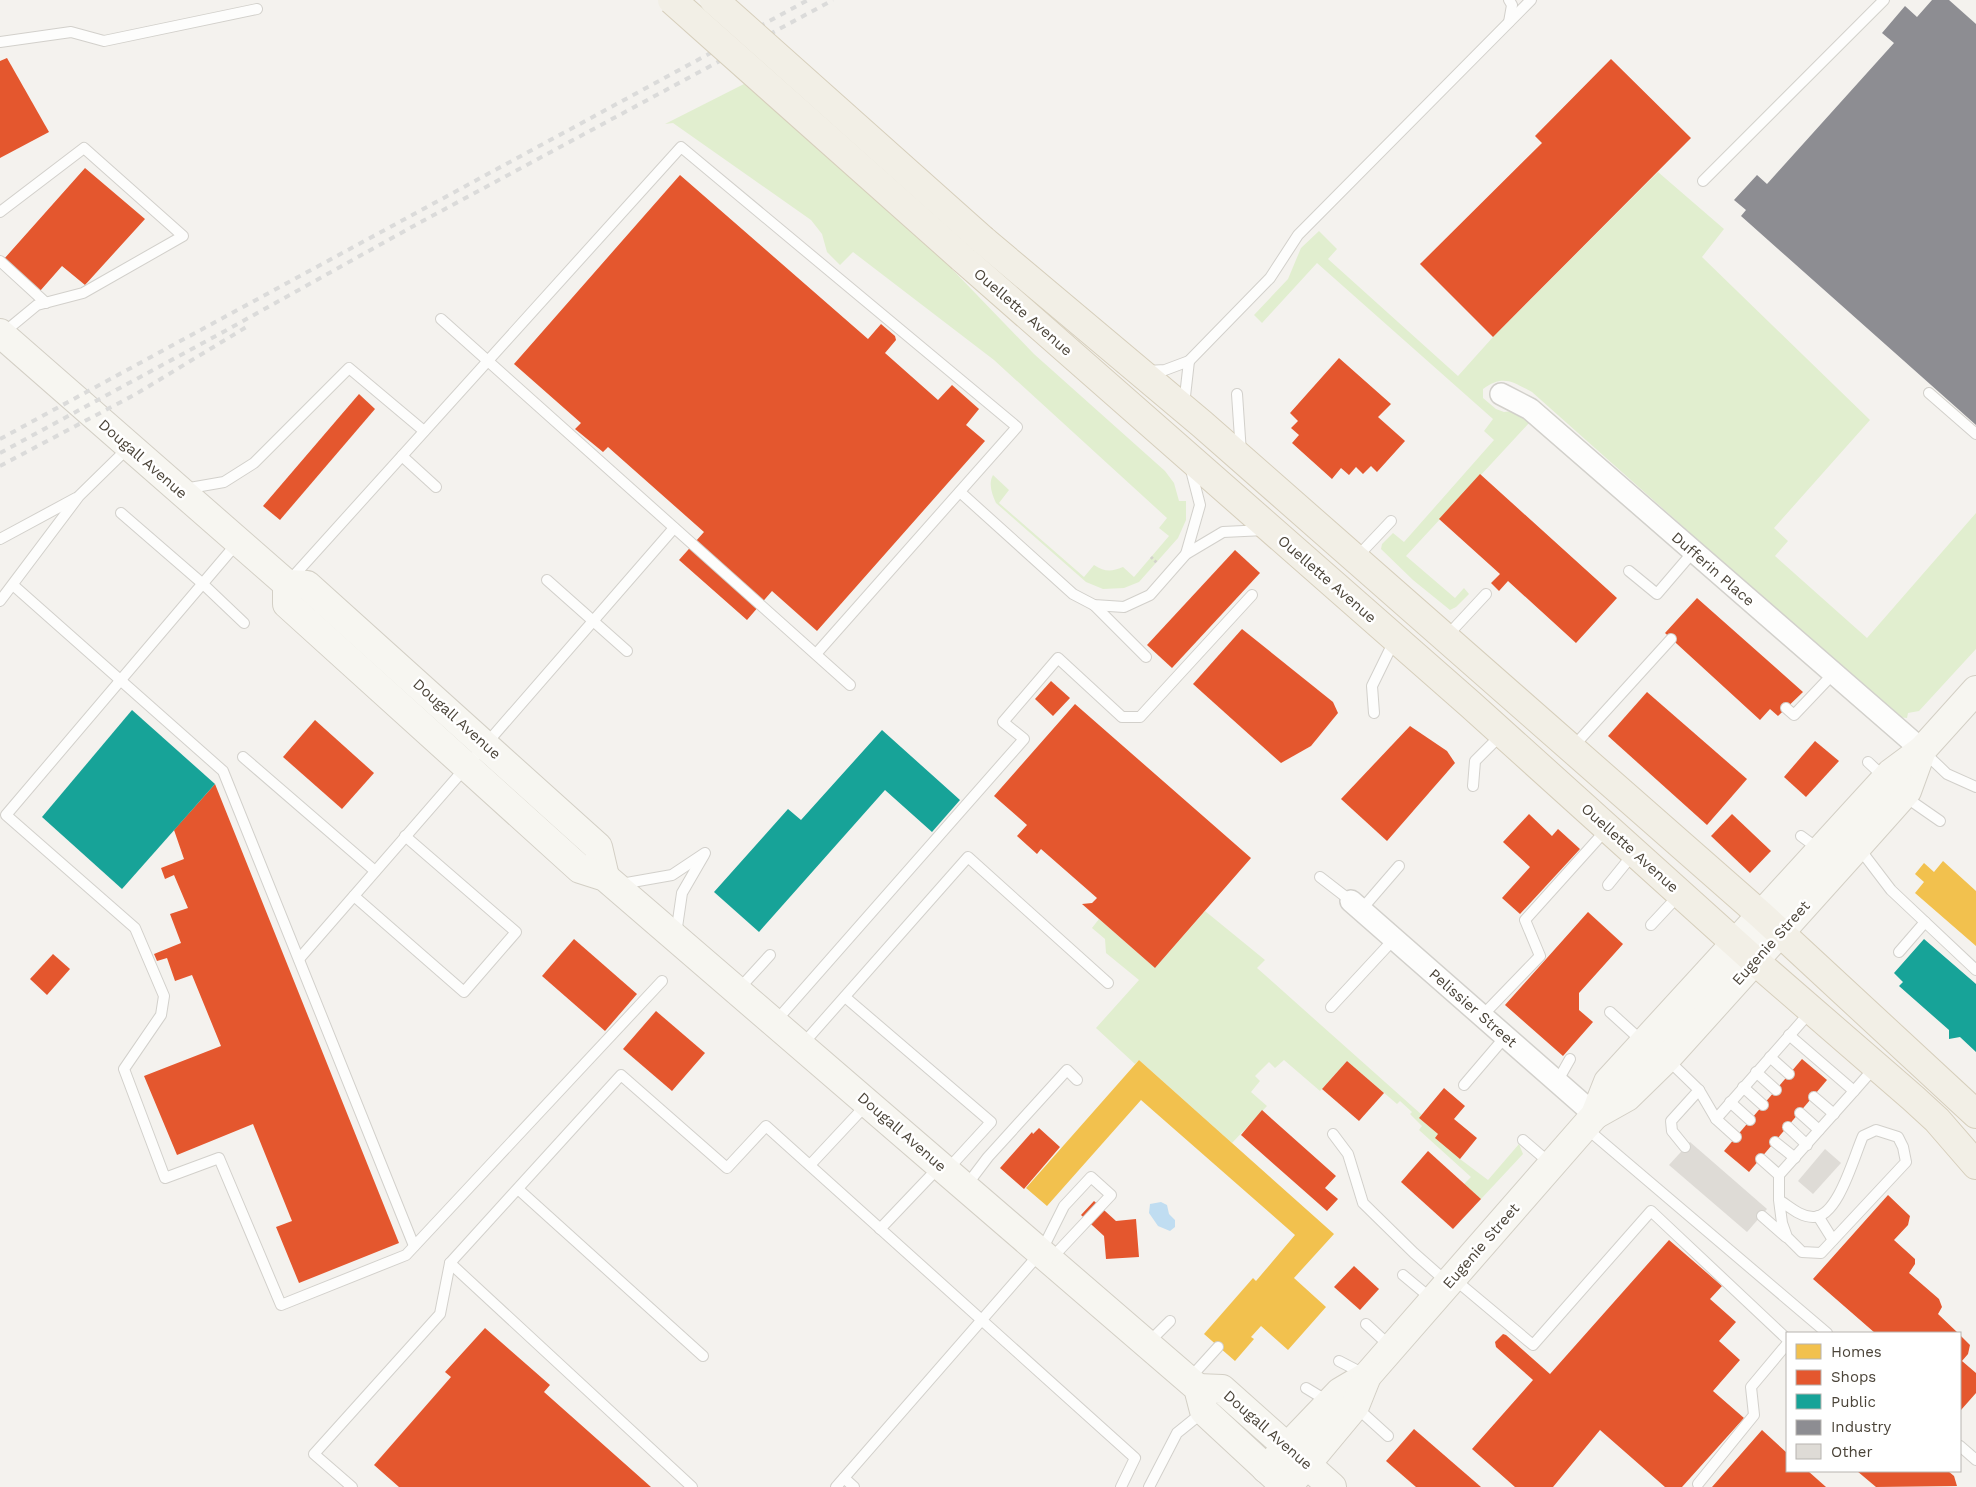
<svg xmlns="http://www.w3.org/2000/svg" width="1976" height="1487" font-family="'Work Sans',sans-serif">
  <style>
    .green { fill: #e1eecf }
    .water { fill: #c0ddf1 }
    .homes { fill: #f2c14e }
    .shops { fill: #e4572e }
    .public { fill: #17a398 }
    .industry { fill: #8d8d92 }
    .building { fill: #dedbd6 }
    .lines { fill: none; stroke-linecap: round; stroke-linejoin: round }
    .lane-casing { stroke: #d2d0cb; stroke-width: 12 }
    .street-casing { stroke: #d2d0cb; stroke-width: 24 }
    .secondary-casing { stroke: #d3cfc5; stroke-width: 30 }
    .primary-casing { stroke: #d6cebb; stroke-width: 30 }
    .path { stroke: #d3d2cc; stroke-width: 3; stroke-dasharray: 2.5 2.5; stroke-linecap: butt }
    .lane { stroke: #fdfdfc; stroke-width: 10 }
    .street { stroke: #fdfdfc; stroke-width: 21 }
    .secondary { stroke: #f7f6f1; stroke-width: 28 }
    .primary { stroke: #f2efe6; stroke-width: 28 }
    .rail { stroke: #dbdbda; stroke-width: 4; stroke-dasharray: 6 6; stroke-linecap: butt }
    .primary-bridge-casing { stroke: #d6cebb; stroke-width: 30; stroke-linecap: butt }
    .primary-bridge { stroke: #f2efe6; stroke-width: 28 }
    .labels { text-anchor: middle; stroke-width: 5; stroke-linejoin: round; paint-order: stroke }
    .street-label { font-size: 15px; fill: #4b4439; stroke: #fff }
  </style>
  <rect width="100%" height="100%" fill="#f4f2ee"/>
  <g class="green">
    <path d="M744 84 953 264 950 267 1034 354 1165 471 1174 483 1179 501H1186V520L1178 538 1139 582 1124 588 1103 589 1086 582 996 503C992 494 988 484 993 475L1009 490 999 503 1084 577 1094 565C1105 572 1111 572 1123 567L1134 577 1169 536 1159 528 1167 518 994 360 853 252 840 265 827 252 822 234 811 220 673 123 665 124Z"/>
    <path d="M1658 172 1724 229 1702 257 1870 420 1774 528 1788 541 1775 556 1867 638 1976 513V649L1919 711 1908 713 1907 718 1897 717 1532 392C1513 382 1503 374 1483 389V398L1496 409 1504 412 1513 411 1525 416 1529 423 1406 556 1455 598 1464 588 1469 594 1456 607 1450 610 1413 580 1381 549 1382 544 1393 533 1404 542 1494 440 1484 431 1493 419 1317 263 1262 323 1254 315 1288 279 1301 248 1319 231 1337 249 1328 259 1458 376 1493 337Z"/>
    <path d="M1205 911 1265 960 1257 968 1422 1115 1419 1118 1438 1134 1460 1159 1488 1180 1519 1144 1523 1154 1481 1199 1464 1184 1471 1177 1419 1130 1422 1126 1410 1114 1412 1112 1400 1101 1397 1104 1347 1061 1320 1091 1284 1060 1275 1068 1269 1062 1255 1076 1260 1081 1251 1092 1267 1106 1232 1143 1139 1060 1135 1064 1096 1028 1139 980 1106 953 1105 939 1092 928 1099 919 1155 968Z"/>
  </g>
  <path class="water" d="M1161 1202 1167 1205 1169 1214 1175 1220V1227L1170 1231 1158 1226 1149 1213 1150 1204Z"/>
  <g class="homes">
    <path d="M1943 861 1976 891V946L1915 893 1924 882 1915 874 1924 863 1934 872Z"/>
    <path d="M1139 1060 1334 1234 1294 1278 1326 1307 1288 1350 1261 1326 1251 1337 1254 1339 1235 1361 1204 1334 1253 1278 1256 1281 1295 1235 1141 1100 1047 1206 1026 1188Z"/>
  </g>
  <g class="shops">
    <path d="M7 58 49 132 0 158V61Z"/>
    <path d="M1611 59 1691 138 1493 337 1420 264 1542 143 1535 136Z"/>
    <path d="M85 168 145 219 85 285 62 266 40 291 4 259Z"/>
    <path d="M680 175 868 339 881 324 895 336 896 340 885 353 938 400 952 385 979 409 966 425 985 441 817 631 772 591 747 620 679 560 704 532 608 447 603 452 575 429 581 423 514 364Z"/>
    <path d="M1339 358 1391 404 1378 417 1405 441 1377 472 1371 466 1363 474 1356 467 1349 475 1341 468 1332 479 1292 443 1299 435 1291 428 1298 421 1290 413Z"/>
    <path d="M359 394 375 409 280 520 263 506Z"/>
    <path d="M1480 474 1617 598 1576 643 1508 581 1499 591 1491 583 1500 574 1439 519Z"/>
    <path d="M1235 550 1260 573 1172 668 1147 645Z"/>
    <path d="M1697 598 1803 692 1778 716 1770 709 1760 720 1665 633Z"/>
    <path d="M1242 629 1333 702 1338 713 1311 746 1281 763 1193 684Z"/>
    <path d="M1051 681 1070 698 1053 716 1035 699Z"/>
    <path d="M1647 692 1747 779 1707 825 1608 736Z"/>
    <path d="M1075 704 1251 858 1155 968 1082 904 1092 903 1097 898 1041 849 1037 854 1017 836 1027 825 994 796Z"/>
    <path d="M315 720 374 773 342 809 283 757Z"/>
    <path d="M1410 726 1447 751 1455 763 1387 841 1341 799Z"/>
    <path d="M1815 741 1839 761 1806 797 1784 777Z"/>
    <path d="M215 784 399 1243 299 1283 276 1227 292 1221 253 1124 177 1155 144 1076 221 1046 192 975 175 981 167 958 157 961 154 954 181 943 170 914 188 908 174 875 165 879 161 868 184 859 174 830Z"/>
    <path d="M1529 814 1552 836 1558 829 1580 849 1520 914 1502 898 1530 867 1503 842Z"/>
    <path d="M1732 814 1771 851 1750 873 1711 836Z"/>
    <path d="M1588 912 1623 944 1579 993V1010L1593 1022 1563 1056 1505 1005Z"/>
    <path d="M574 939 637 994 605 1031 542 976Z"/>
    <path d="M53 954 70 969 47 995 30 979Z"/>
    <path d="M656 1011 705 1053 672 1091 623 1049Z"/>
    <path d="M1802 1059 1827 1080 1749 1172 1724 1151Z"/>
    <path d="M1347 1061 1384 1093 1359 1121 1322 1089Z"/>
    <path d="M1444 1088 1465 1106 1454 1119 1477 1138 1460 1159 1435 1138 1438 1134 1419 1118Z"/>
    <path d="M1262 1110 1336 1176 1325 1188 1338 1199 1327 1211 1241 1135Z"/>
    <path d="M1039 1128 1060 1147 1024 1189 1000 1168 1032 1132 1033 1134Z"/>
    <path d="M1428 1151 1481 1199 1453 1229 1401 1182Z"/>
    <path d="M1888 1195 1910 1216 1908 1225 1894 1240 1915 1259V1264L1909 1273 1939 1299 1942 1307 1938 1314 1958 1333H1875L1813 1279Z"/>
    <path d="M1094 1201 1116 1221 1136 1219 1139 1257 1106 1259 1104 1236 1081 1215Z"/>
    <path d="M1669 1240 1722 1286 1710 1299 1736 1322 1719 1341 1740 1360 1713 1391 1744 1418 1682 1487H1665L1600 1430 1553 1487H1515L1472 1449 1533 1380 1496 1347 1495 1342 1503 1334 1506 1335 1550 1374Z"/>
    <path d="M1354 1266 1379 1289 1360 1310 1334 1287Z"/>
    <path d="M485 1328 550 1385 544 1392 651 1487H399L374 1465 451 1377 445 1372Z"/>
    <path d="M1960 1335 1970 1345 1968 1354 1962 1361 1976 1373V1393L1961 1410 1960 1408Z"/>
    <path d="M1414 1429 1481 1487H1416L1386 1461Z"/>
    <path d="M1762 1430 1787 1453V1471H1808L1826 1487H1712Z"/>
    <path d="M1857 1471H1948L1954 1476 1957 1486 1876 1487Z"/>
  </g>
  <g class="public">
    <path d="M132 710 215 784 122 889 42 817Z"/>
    <path d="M882 730 960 800 932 832 885 790 759 932 714 892 788 809 801 820Z"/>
    <path d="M1924 939 1976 984V1052L1960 1037 1949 1039V1030L1899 986 1903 982 1894 973Z"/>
  </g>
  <path class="industry" d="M1932 0H1949L1976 24V425L1741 216 1746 210 1734 200 1757 175 1767 184 1894 43 1882 33 1905 6 1917 17Z"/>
  <g class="building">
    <path d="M1690 1142 1767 1209 1747 1232 1669 1165Z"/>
    <path d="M1825 1149 1841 1163 1813 1194 1798 1181Z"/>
  </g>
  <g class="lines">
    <g class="lane-casing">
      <g id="lane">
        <path d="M1509 22 1512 5 1509 0"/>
        <path d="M0 42 71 32 104 41 257 9"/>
        <path d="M1703 181 1884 0"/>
        <path d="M0 212 84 148 183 236 83 293 37 305 2 334"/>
        <path d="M0 261 46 303"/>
        <path d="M441 319 850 685"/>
        <path d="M1147 371 1165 370 1189 361 1270 278 1298 235 1531 0"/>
        <path d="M1929 393 1976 434"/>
        <path d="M1237 394 1241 453"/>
        <path d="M1184 405 1189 361"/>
        <path d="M402 456 436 487"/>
        <path d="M184 489 224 482 254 463 349 368 424 431"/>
        <path d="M960 492 1073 594 1094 605 1124 607 1150 595 1186 554 1223 532 1265 530"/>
        <path d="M121 513 203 584 244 623"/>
        <path d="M0 539 76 498"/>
        <path d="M238 542 6 815 135 928 164 996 161 1015 124 1069 165 1178 219 1158 281 1305 406 1255 662 981"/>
        <path d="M1186 554 1200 505 1190 466"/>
        <path d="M1356 558 1391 521"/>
        <path d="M1629 571 1657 594 1693 552"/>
        <path d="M290 580 681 147 1017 427 816 654"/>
        <path d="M547 580 627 651"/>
        <path d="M13 585 223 771 414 1246"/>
        <path d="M0 601 79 496 129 447"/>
        <path d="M1094 605 1146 657"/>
        <path d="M1446 637 1486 594"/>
        <path d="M1786 708 1794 715 1833 674"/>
        <path d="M1374 713 1372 686 1395 639"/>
        <path d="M1572 748 1671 639"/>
        <path d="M1924 752 1947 774 1976 787"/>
        <path d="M243 757 375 871"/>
        <path d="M1868 762 1885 778"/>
        <path d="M1473 786 1475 761 1503 733"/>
        <path d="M1904 796 1940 821"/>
        <path d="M1801 836 1820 850"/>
        <path d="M1859 848 1891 890 1976 970"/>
        <path d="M1320 877 1351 901"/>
        <path d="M621 884 672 875 705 853"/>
        <path d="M1608 885 1634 853"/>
        <path d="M354 896 464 992 516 932 405 836"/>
        <path d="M1361 910 1399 866"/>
        <path d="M1651 925 1679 895"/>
        <path d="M676 934 682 893 704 855"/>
        <path d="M1899 952 1925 922"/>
        <path d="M299 959 674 528"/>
        <path d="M738 990 770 955"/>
        <path d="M845 997 991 1122 947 1170"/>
        <path d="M1331 1007 1394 939"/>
        <path d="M1610 1012 1643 1042"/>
        <path d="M1482 1016 1540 956 1525 920 1606 830"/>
        <path d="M775 1022 1024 739 1003 722 1058 658 1122 717H1140L1252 595"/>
        <path d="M802 1045 968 857 1108 983"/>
        <path d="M1770 1057 1789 1074"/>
        <path d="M1667 1059 1699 1090 1716 1119"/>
        <path d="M1756 1072 1776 1090"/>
        <path d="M1557 1082 1570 1059"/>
        <path d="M1464 1085 1505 1037"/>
        <path d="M1743 1087 1763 1105"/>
        <path d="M1854 1091 1875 1067"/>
        <path d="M1814 1097 1834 1114"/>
        <path d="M1730 1102 1750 1120"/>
        <path d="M1800 1113 1819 1130"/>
        <path d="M1788 1127 1807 1145"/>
        <path d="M1586 1128 1827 1333"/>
        <path d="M1333 1134 1348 1154 1363 1203 1414 1253 1448 1283"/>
        <path d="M1736 1137 1716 1119 1811 1011"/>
        <path d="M1523 1140 1551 1164"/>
        <path d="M1775 1142 1795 1158"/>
        <path d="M1685 1147 1672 1131 1671 1121 1699 1090"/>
        <path d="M1761 1159 1779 1175"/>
        <path d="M810 1165 867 1104"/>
        <path d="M966 1186 988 1157 1067 1070 1077 1080"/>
        <path d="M518 1189 703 1356"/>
        <path d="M1779 1200C1789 1206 1800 1217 1813 1217 1838 1218 1854 1156 1863 1136L1876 1130 1898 1137 1903 1147 1906 1162 1821 1253 1802 1252 1787 1237 1782 1223 1779 1200V1175L1854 1091 1789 1035"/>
        <path d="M1762 1216 1786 1237"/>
        <path d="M1818 1216 1833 1240"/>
        <path d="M880 1229 940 1166"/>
        <path d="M450 1263 692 1487"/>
        <path d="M1403 1275 1433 1300"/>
        <path d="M1453 1278 1533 1345 1651 1211 1787 1339"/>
        <path d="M1366 1324 1391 1347"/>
        <path d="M1148 1343 1170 1321"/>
        <path d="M1339 1361 1364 1374"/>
        <path d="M1189 1379 1218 1347"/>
        <path d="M1306 1388 1329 1402"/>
        <path d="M1356 1407 1388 1436"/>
        <path d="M1960 1446 1976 1460"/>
        <path d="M844 1478 854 1487"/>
        <path d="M1698 1484 1754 1415 1751 1387 1787 1344"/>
        <path d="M352 1487 314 1454 440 1314 450 1263 621 1075 727 1168 766 1126 1135 1458 1121 1487"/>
        <path d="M836 1487 1041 1252 1064 1206 1091 1177 1111 1195 1050 1260"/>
        <path d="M1149 1487 1177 1433 1203 1412"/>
      </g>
    </g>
    <g class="street-casing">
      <g id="street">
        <path d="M1501 394 1530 409 1922 750"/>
        <path d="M1351 901 1595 1115"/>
      </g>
    </g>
    <g class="secondary-casing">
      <g id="secondary">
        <path d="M0 333 287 584 307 585 598 847 605 877"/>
        <path d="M287 584V604L580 869 605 877 1198 1388 1204 1411 1286 1487"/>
        <path d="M1595 1115 1627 1097 1667 1058 1858 846 1907 791 1922 750"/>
        <path d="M1198 1388 1222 1389 1332 1487"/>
        <path d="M1266 1469 1340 1392 1367 1376 1595 1115 1608 1082 1891 773 1922 750 1976 690"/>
        <path d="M1295 1478 1355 1406 1367 1376"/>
      </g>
    </g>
    <g class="primary-casing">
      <g id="primary">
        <path d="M983 240 1202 424 1761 915 1976 1114"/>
        <path d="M962 258 1470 704 1755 961 1913 1098 1937 1120 1976 1165"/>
      </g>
    </g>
    <path class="path" d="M1151 557 1157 563"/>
    <use href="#lane" class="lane"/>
    <use href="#street" class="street"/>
    <use href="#secondary" class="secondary"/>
    <use href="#primary" class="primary"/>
    <g class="rail">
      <path d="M0 439 808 0"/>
      <path d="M0 453 225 331 419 223 833 0"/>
      <path d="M0 466 136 394 248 326"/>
    </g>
    <g class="primary-bridge-casing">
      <g id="primary-bridge">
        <path d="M672 0 962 258"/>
        <path d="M714 0 983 240"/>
      </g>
    </g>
    <use href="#primary-bridge" class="primary-bridge"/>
  </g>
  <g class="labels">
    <g class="street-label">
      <text transform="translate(1023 312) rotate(41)" y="5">Ouellette Avenue</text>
      <text transform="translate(143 459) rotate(41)" y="5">Dougall Avenue</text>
      <text transform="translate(1713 569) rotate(41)" y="5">Dufferin Place</text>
      <text transform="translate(1327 579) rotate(41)" y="5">Ouellette Avenue</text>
      <text transform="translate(457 719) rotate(42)" y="5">Dougall Avenue</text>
      <text transform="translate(1630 848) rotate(42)" y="5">Ouellette Avenue</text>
      <text transform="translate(1771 943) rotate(-48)" y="5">Eugenie Street</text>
      <text transform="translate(1473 1008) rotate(41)" y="5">Pelissier Street</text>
      <text transform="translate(902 1132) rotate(41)" y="5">Dougall Avenue</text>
      <text transform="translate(1481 1246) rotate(-49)" y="5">Eugenie Street</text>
      <text transform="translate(1268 1430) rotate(41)" y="5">Dougall Avenue</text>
    </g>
  </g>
  <rect x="1786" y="1332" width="175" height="140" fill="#ffffff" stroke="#b7b4b0"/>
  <rect x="1796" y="1344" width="25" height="15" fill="#f2c14e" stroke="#b7b4b0"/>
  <text x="1831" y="1357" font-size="15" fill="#4b4439">Homes</text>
  <rect x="1796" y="1370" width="25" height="15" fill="#e4572e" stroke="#b7b4b0"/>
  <text x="1831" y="1382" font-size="15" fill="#4b4439">Shops</text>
  <rect x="1796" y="1394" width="25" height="15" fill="#17a398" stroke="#b7b4b0"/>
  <text x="1831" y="1407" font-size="15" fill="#4b4439">Public</text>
  <rect x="1796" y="1420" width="25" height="15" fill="#8d8d92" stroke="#b7b4b0"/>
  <text x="1831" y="1432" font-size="15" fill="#4b4439">Industry</text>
  <rect x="1796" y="1444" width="25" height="15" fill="#dedbd6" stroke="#b7b4b0"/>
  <text x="1831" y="1457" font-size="15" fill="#4b4439">Other</text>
</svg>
